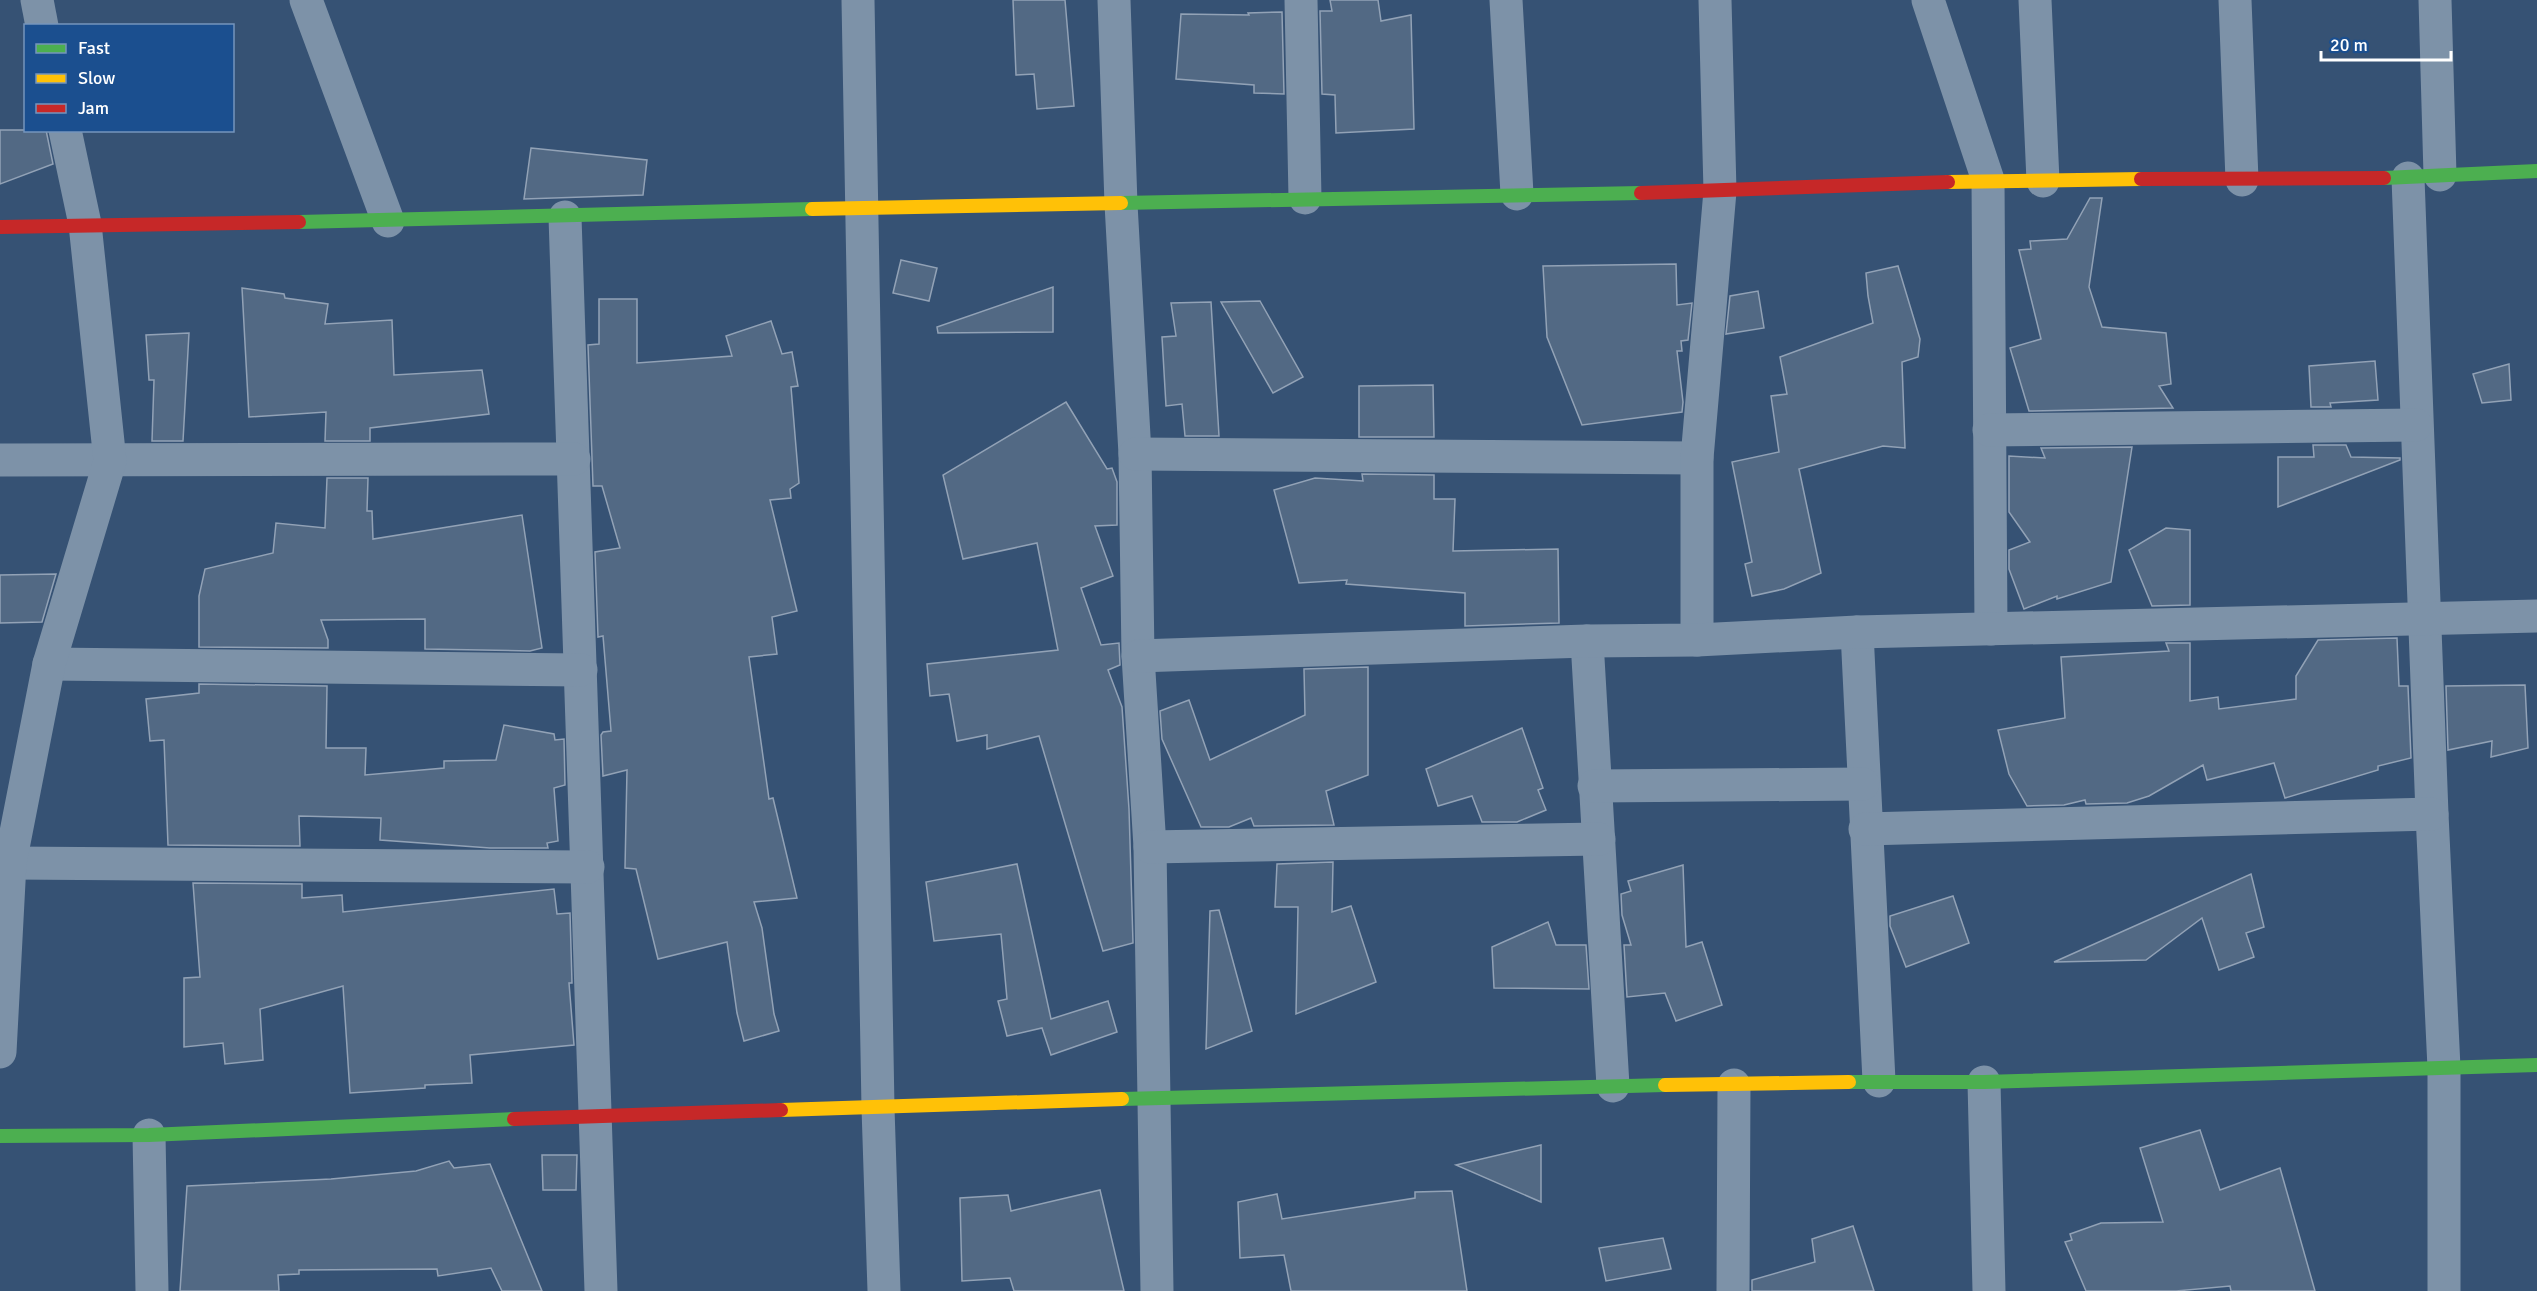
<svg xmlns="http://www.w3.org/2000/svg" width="2537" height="1291" font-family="Signika,sans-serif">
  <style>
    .building { fill: #526984; stroke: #92a2b6; stroke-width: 1.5 }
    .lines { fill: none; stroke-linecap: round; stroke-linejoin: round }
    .street { stroke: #7d92a8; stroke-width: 33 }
    .fast { stroke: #4caf50; stroke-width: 14 }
    .slow { stroke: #ffc107; stroke-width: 14 }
    .jam { stroke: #c62828; stroke-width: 14 }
  </style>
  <rect width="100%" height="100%" fill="#365274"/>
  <g class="building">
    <path d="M1013 0H1065L1074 106 1037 109 1034 74 1016 75Z"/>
    <path d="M1330 0H1378L1381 21 1411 15 1414 129 1336 133 1335 95 1322 94 1320 11H1332Z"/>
    <path d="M1282 12 1284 94 1254 93V85L1176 79 1181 14 1249 15 1248 13Z"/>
    <path d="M0 130H46L53 164 0 184Z"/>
    <path d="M531 148 647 160 643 195 524 199Z"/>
    <path d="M2090 198H2102L2089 287 2102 327 2166 333 2171 384 2159 386 2173 408 2029 411 2010 348 2041 339 2019 250 2031 249 2030 241 2067 239Z"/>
    <path d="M901 260 937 268 929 301 893 293Z"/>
    <path d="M1676 264 1677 305 1692 303 1688 340 1681 341 1682 351H1677L1683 402 1682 412 1582 425 1547 337 1543 266Z"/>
    <path d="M1898 266 1920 339 1918 357 1902 362 1905 448 1883 446 1799 469 1821 573 1784 589 1752 596 1745 564 1752 562 1732 462 1779 452 1771 396 1787 394 1780 357 1873 323 1868 296 1866 273Z"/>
    <path d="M1053 287V332L938 333 937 327Z"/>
    <path d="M242 288 284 294 285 298 328 304 325 324 392 320 394 375 482 370 489 414 370 428V441H325L326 412 249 417Z"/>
    <path d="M1758 291 1764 328 1726 334 1730 296Z"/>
    <path d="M599 299H637V363L732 356 726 336 771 321 782 354 792 352 798 386 791 387 799 483 790 489 791 498 770 500 797 611 772 617 777 654 749 657 769 799 773 798 797 898 754 902 762 928 774 1014 779 1031 744 1041 737 1013 727 942 658 959 636 869 625 868 627 770 603 776 601 735 603 732 611 731 603 636 598 637 595 552 620 548 602 486H593L588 345 599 344Z"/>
    <path d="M1260 301 1303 377 1273 393 1221 302Z"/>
    <path d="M1211 302 1219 436H1185L1182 404 1166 406 1162 337 1176 336 1171 303Z"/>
    <path d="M189 333 183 441H152L154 380H149L146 335Z"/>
    <path d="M2375 361 2378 400 2330 403 2331 407H2311L2309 366Z"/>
    <path d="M2509 364 2511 400 2482 403 2473 374Z"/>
    <path d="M1433 385 1434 437H1359V386Z"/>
    <path d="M1066 402 1107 469 1112 468 1117 482V525L1095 526 1113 576 1081 588 1101 645 1119 643 1120 665 1108 670 1122 707 1129 809 1133 943 1103 951 1039 736 987 749V735L957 741 949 694 930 696 927 664 1058 650 1037 543 963 559 943 475Z"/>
    <path d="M2313 445H2346L2351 457 2400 458V460L2278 507V457H2314Z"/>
    <path d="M2132 447 2111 582 2057 599V596L2024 609 2009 569V550L2030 542 2009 512V456L2045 458 2041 448Z"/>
    <path d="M1362 474 1434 475V499H1455L1453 551 1558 549 1559 623 1465 626V593L1346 584 1347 580 1299 583 1274 490 1315 478 1363 481Z"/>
    <path d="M327 478H368L367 511H372L373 539 522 515 542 648 530 651 425 649V619L321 620 328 640V648L199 647V596L205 569 273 553 276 523 325 528Z"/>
    <path d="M2166 528 2190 530V605L2152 606 2129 550Z"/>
    <path d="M56 574 42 622 0 623V575Z"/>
    <path d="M2397 638 2399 686H2408L2411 758 2378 766V770L2285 798 2274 763 2207 780 2203 765 2149 796 2127 803 2086 804 2085 800 2064 805 2027 806 2009 774 1998 730 2065 718 2061 657 2169 651 2166 643H2190V701L2218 697 2219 709 2296 699V676L2318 640Z"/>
    <path d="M1368 667V775L1326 791 1334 825 1254 826 1251 818 1229 827H1201L1162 739 1160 711 1189 700 1210 760 1305 715 1304 669Z"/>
    <path d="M199 684 327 686 326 748H366L365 775 444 768V761L496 760 504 725 554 734 555 740 564 739 565 785 554 788 558 841 547 843 548 848H490L380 840 381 818 299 816 300 846 168 845 164 740 150 741 146 699 199 693Z"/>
    <path d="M2525 685 2528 748 2491 757 2492 741 2448 750 2446 686Z"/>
    <path d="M1522 728 1543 788 1538 790 1546 810 1517 822H1482L1472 796 1438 806 1426 769Z"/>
    <path d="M1333 862 1332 912 1351 906 1376 982 1296 1014 1298 907H1275L1277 864Z"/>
    <path d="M1017 864 1051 1019 1108 1001 1117 1032 1051 1055 1042 1028 1007 1036 998 1001 1007 999 1001 934 934 941 926 882Z"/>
    <path d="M1683 865 1686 947 1702 942 1722 1005 1676 1021 1665 993 1627 997 1624 945H1631L1622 915 1621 894 1631 891 1628 881Z"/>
    <path d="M2251 874 2264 927 2246 933 2254 957 2219 970 2202 918 2146 960 2054 962Z"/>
    <path d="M193 883 302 884V898L342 895 343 912 554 889 557 914 570 913 572 983H569L574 1045 470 1055 472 1083 425 1085V1088L350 1093 343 986 260 1009 263 1060 225 1064 223 1043 184 1047V978L200 977Z"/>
    <path d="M1953 896 1969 943 1906 967 1890 926V916Z"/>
    <path d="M1219 910 1252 1031 1206 1049 1210 911Z"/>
    <path d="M1548 922 1556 945H1586L1589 989 1494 988 1492 947Z"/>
    <path d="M2200 1130 2220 1190 2280 1168 2315 1291H2231L2230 1286 2176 1291H2086L2065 1242 2072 1240 2070 1234 2101 1223 2163 1222 2140 1148Z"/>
    <path d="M1541 1145V1202L1456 1165Z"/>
    <path d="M542 1155H577L576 1190H543Z"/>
    <path d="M449 1161 454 1168 490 1164 542 1291H502L491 1268 438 1276 437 1269 299 1270V1274L278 1275 279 1291H180L187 1186 331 1179 416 1171Z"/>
    <path d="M1100 1190 1124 1291H1014L1010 1278 962 1281 960 1198 1008 1195 1011 1211Z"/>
    <path d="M1452 1191 1467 1291H1291L1284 1255 1240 1258 1238 1202 1277 1194 1282 1219 1415 1198V1192Z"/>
    <path d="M1853 1226 1874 1291H1752V1280L1815 1262 1812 1239Z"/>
    <path d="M1663 1238 1671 1269 1606 1281 1599 1248Z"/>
  </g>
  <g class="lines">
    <g class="street">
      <path d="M37 0 42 26"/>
      <path d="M306 0 388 221"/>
      <path d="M858 0 878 1108 884 1291"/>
      <path d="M1114 0 1121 204 1135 454 1138 656 1150 847 1157 1291"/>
      <path d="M1301 0 1305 198"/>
      <path d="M1506 0 1517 194"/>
      <path d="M1928 0 1988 180 1991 629"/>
      <path d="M2035 0 2043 181"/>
      <path d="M2235 0 2242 180"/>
      <path d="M2435 0 2440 175"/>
      <path d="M2408 178 2432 814 2444 1068V1291"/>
      <path d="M565 217 601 1291"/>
      <path d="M1989 430 2416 425"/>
      <path d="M1135 454 1697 458"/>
      <path d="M0 460 574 459"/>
      <path d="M1857 632 1879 1081"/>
      <path d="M1697 640V458L1720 191 1715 0"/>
      <path d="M1587 641 1613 1086"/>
      <path d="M1138 656 1587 641 1697 640 1857 632 2537 616"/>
      <path d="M49 664 581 670"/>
      <path d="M1594 786 1863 784"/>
      <path d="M1865 829 2432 814"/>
      <path d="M1150 847 1599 839"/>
      <path d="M10 863 588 867"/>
      <path d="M0 1052 10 863 49 664 110 461 85 224 65 130"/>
      <path d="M1984 1082 1989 1291"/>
      <path d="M149 1135 152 1291"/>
      <path d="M1733 1291 1734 1085"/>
    </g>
    <g class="fast">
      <path d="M2384 178 2537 171"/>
      <path d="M1121 203 1641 193"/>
      <path d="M299 222 812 209"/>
      <path d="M1849 1082H1984L2537 1065"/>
      <path d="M1122 1099 1665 1085"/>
      <path d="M0 1136 149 1135 514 1119"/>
    </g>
    <g class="slow">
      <path d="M1948 182 2141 179"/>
      <path d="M812 209 1121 203"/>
      <path d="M1665 1085 1849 1082"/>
      <path d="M781 1110 1122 1099"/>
    </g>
    <g class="jam">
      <path d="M2141 179 2384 178"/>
      <path d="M1641 193 1948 182"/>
      <path d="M0 227 299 222"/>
      <path d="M514 1119 781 1110"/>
    </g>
  </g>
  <rect x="24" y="24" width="210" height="108" fill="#1b4f8f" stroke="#7695bc" stroke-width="1.5"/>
  <rect x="36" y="44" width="30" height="9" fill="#4caf50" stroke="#7695bc" stroke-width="1.5"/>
  <text x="78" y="54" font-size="18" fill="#ffffff">Fast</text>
  <rect x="36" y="74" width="30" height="9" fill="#ffc107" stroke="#7695bc" stroke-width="1.5"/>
  <text x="78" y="84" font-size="18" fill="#ffffff">Slow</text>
  <rect x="36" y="104" width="30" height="9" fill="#c62828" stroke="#7695bc" stroke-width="1.5"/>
  <text x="78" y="114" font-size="18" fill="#ffffff">Jam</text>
  <path d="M2321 51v9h130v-9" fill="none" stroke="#ffffff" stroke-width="3"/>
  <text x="2330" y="51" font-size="18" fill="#ffffff" stroke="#1b4f8f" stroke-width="4.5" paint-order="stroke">20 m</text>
</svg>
